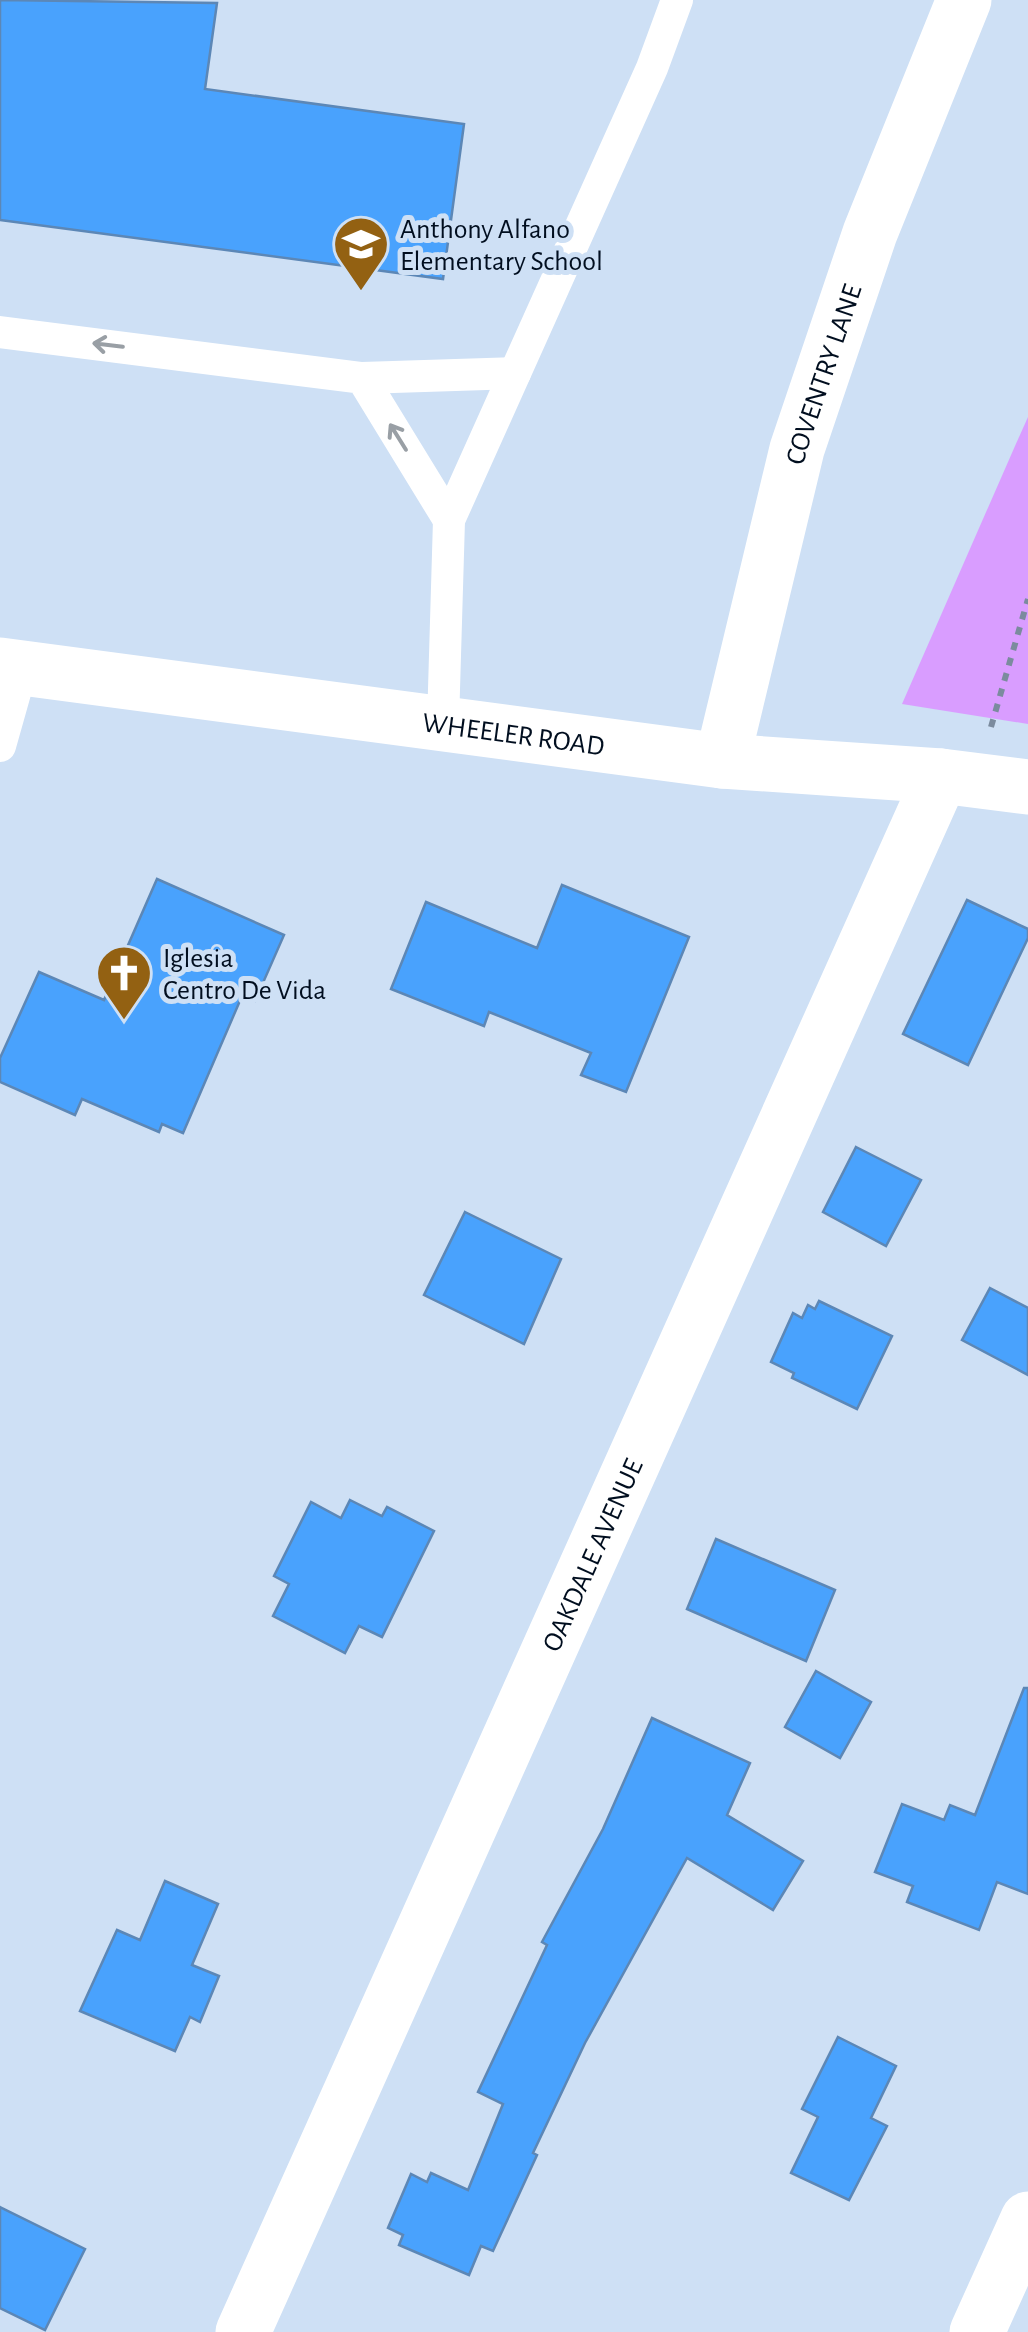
<svg xmlns="http://www.w3.org/2000/svg" width="1028" height="2332" font-family="'Alegreya Sans',sans-serif">
  <style>
    .green { fill: #d99dff }
    .building { fill: #49a2fd; stroke: #5c87b6; stroke-width: 2.5 }
    .lines { fill: none; stroke-linecap: round; stroke-linejoin: round }
    .path { stroke: #7b8b9e; stroke-width: 6; stroke-dasharray: 8 8; stroke-linecap: butt }
    .service { stroke: #fff; stroke-width: 32 }
    .minor { stroke: #fff; stroke-width: 55 }
    .secondary { stroke: #fff; stroke-width: 55 }
    .oneway { stroke: #999fa5 }
    .labels { text-anchor: middle; stroke-width: 10; stroke-linejoin: round; paint-order: stroke }
    .poi-label { font-size: 28px; fill: #010e1f; stroke: #cee0f5; text-anchor: start }
    .street-label { font-size: 28px; fill: #010e1f; stroke: #cee0f5 }
  </style>
  <rect width="100%" height="100%" fill="#cee0f5"/>
  <path class="green" d="M1028 417V724L902 704 1015 446Z"/>
  <g class="building">
    <path d="M0 0 217 3 205 89 464 124 443 279 0 220Z"/>
    <path d="M157 879 284 935 255 1001 242 996 183 1133 162 1124 159 1132 82 1099 75 1115 0 1082V1058L39 972 104 1000Z"/>
    <path d="M562 885 689 937 626 1092 581 1075 591 1053 489 1012 484 1026 391 989 426 902 537 948Z"/>
    <path d="M967 900 1028 929V938L968 1065 903 1034Z"/>
    <path d="M856 1147 921 1180 886 1246 823 1212Z"/>
    <path d="M465 1212 561 1259 524 1344 424 1295Z"/>
    <path d="M990 1288 1028 1308V1375L962 1340Z"/>
    <path d="M819 1301 892 1336 857 1409 792 1378 794 1373 771 1362 793 1313 802 1318 808 1305 815 1309Z"/>
    <path d="M350 1500 382 1516 387 1507 434 1531 382 1637 359 1626 345 1653 273 1616 289 1584 274 1576 311 1502 341 1518Z"/>
    <path d="M716 1539 835 1590 806 1661 687 1609Z"/>
    <path d="M816 1671 871 1702 840 1758 785 1727Z"/>
    <path d="M1024 1688H1028V1894L997 1882 979 1930 907 1902 913 1886 875 1872 902 1804 944 1820 950 1805 975 1815Z"/>
    <path d="M652 1718 750 1763 727 1815 803 1861 773 1910 687 1858 585 2043 533 2153 537 2155 493 2251 481 2246 469 2275 399 2245 403 2235 388 2228 411 2174 427 2182 431 2173 468 2190 503 2104 478 2092 547 1945 542 1942 603 1829Z"/>
    <path d="M165 1881 218 1904 192 1965 219 1976 200 2022 190 2017 175 2051 80 2011 117 1930 140 1940Z"/>
    <path d="M838 2037 896 2066 871 2118 887 2126 849 2200 791 2173 818 2117 802 2109Z"/>
    <path d="M0 2207 85 2249 45 2330 0 2308Z"/>
  </g>
  <g class="lines">
    <path class="path" d="M991 727 1028 599"/>
    <g class="service">
      <path d="M0 332 362 378 449 520"/>
      <path d="M362 378 515 373"/>
      <path d="M443 723 449 520 652 68 677 0"/>
      <path d="M0 746 22 668"/>
    </g>
    <g class="minor">
      <path id="s1" d="M722 761 797 449 870 233 964 0"/>
      <path id="s2" d="M243 2332 941 776"/>
      <path d="M977 2332 1028 2219"/>
    </g>
    <path class="secondary" id="s3" d="M0 665 722 761 941 776 1028 787"/>
  </g>
  <defs><path id="oneway-shaft" d="M-6 0H5M1.5-3L5.5 0L1.5 3" fill="none" stroke-width="1.6" stroke-linecap="round" stroke-linejoin="round" transform="scale(2.5)"/></defs>
  <g class="oneway">
    <use href="#oneway-shaft" transform="translate(108 345) rotate(-173)"/>
    <use href="#oneway-shaft" transform="translate(398 437) rotate(-122)"/>
  </g>
  <defs>
    <g id="school-pin" transform="scale(2.875)"><path d="M0 17L-7.5 6A9.5 9.5 0 1 1 7.5 6Z" fill="#936112" stroke="#cee0f5"/><path d="M0-5L7-2L0 1L-7-2ZM-4 1L0 2.5L4 1V4Q0 6-4 4Z" fill="#fff"/></g>
    <g id="church-pin" transform="scale(2.875)"><path d="M0 17L-7.5 6A9.5 9.5 0 1 1 7.5 6Z" fill="#936112" stroke="#cee0f5"/><path d="M-1.2-6h2.4v3.5h3.3v2.4h-3.3V6h-2.4V-.1h-3.3v-2.4h3.3Z" fill="#fff"/></g>
  </defs>
  <g fill-rule="evenodd">
    <use href="#school-pin" x="361" y="244"/>
    <use href="#church-pin" x="124" y="973"/>
  </g>
  <g class="labels">
    <g class="poi-label">
      <text x="400" y="238">Anthony Alfano<tspan x="400" dy="32">Elementary School</tspan></text>
      <text x="163" y="967">Iglesia<tspan x="163" dy="32">Centro De Vida</tspan></text>
    </g>
    <g class="street-label">
      <text dy="10" stroke="none"><textPath href="#s1" startOffset="400">COVENTRY LANE</textPath></text>
      <text dy="10" stroke="none"><textPath href="#s3" startOffset="518">WHEELER ROAD</textPath></text>
      <text dy="10" stroke="none"><textPath href="#s2" startOffset="852">OAKDALE AVENUE</textPath></text>
    </g>
  </g>
</svg>
